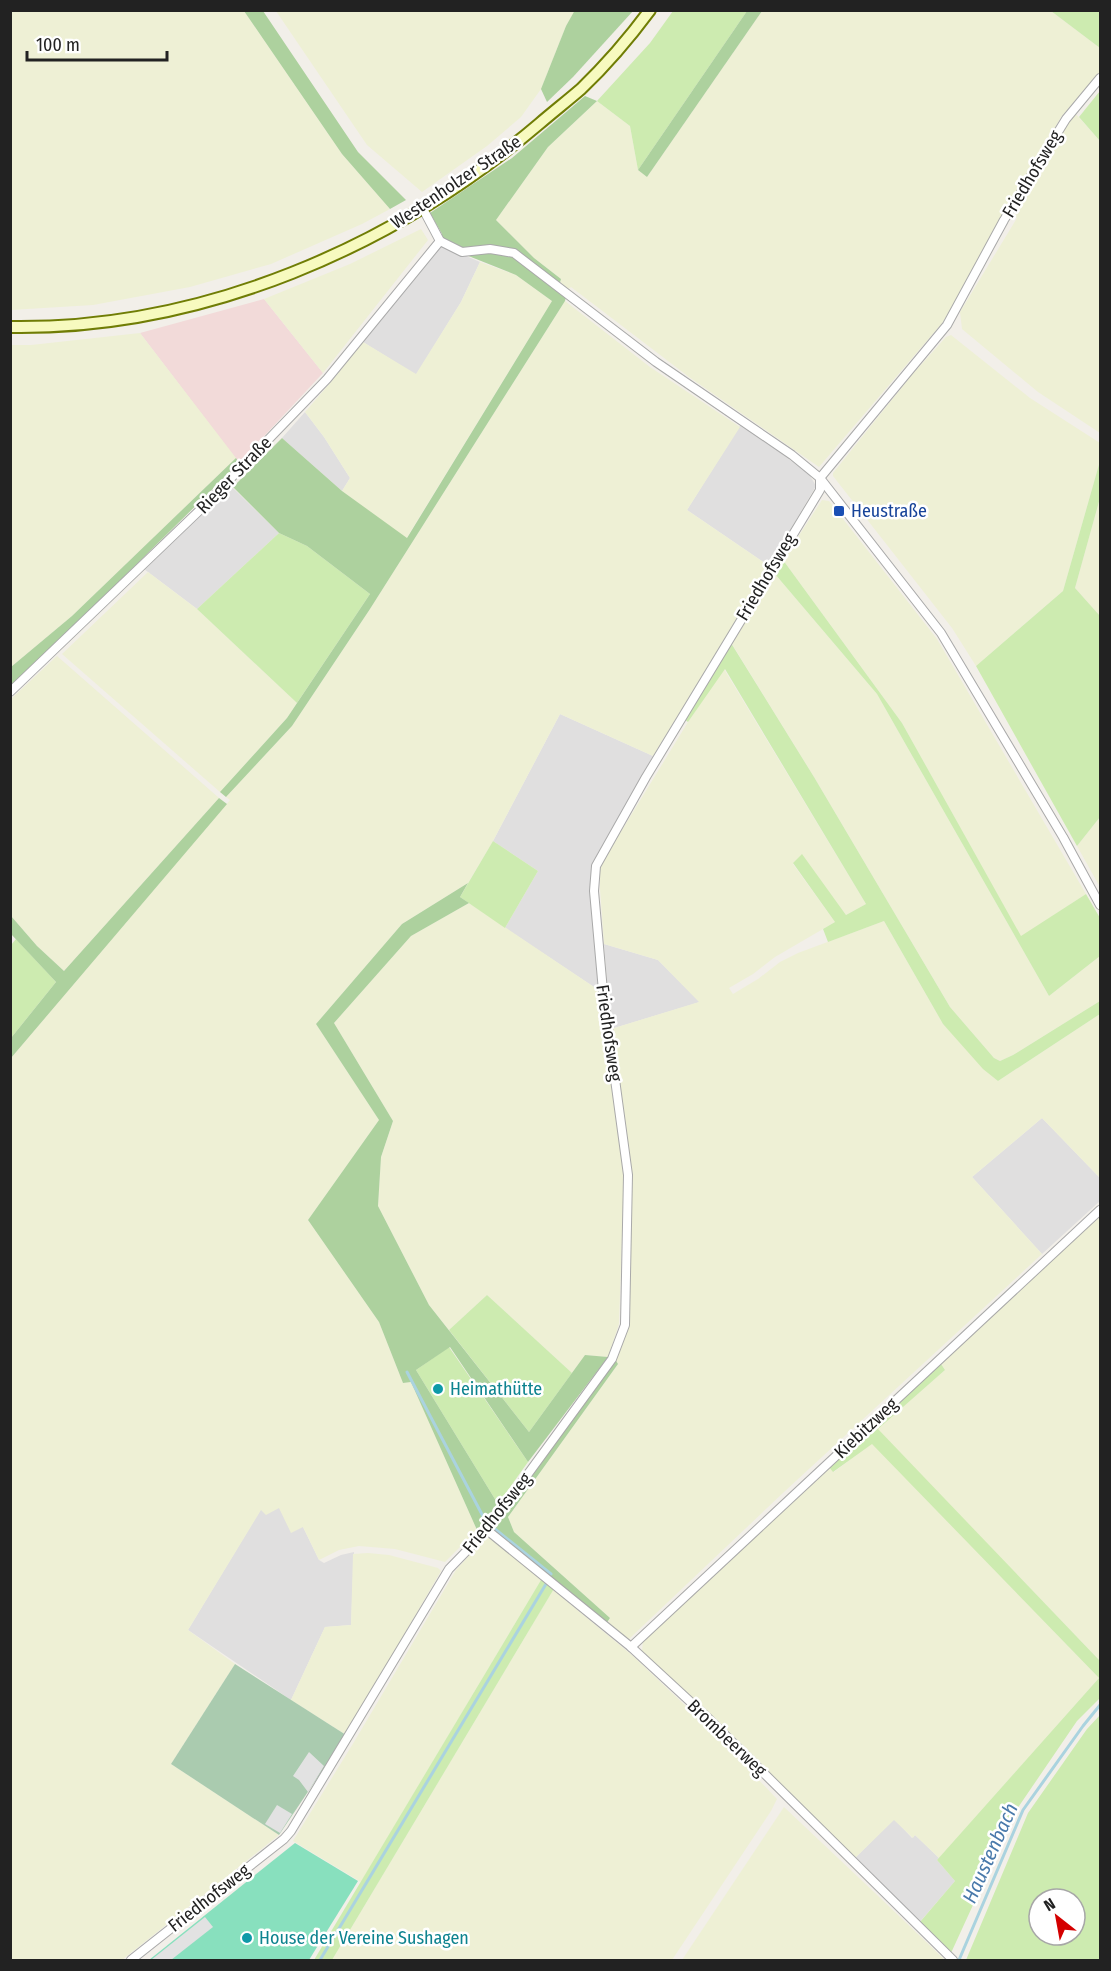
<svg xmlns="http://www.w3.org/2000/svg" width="1111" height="1971" font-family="'Fira Sans Condensed',sans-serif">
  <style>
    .residential { fill: #e0dfdf }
    .commercial { fill: #f2dad9 }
    .farmland { fill: #eef0d5 }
    .grass { fill: #cdebb0; fill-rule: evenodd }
    .forest { fill: #add19e }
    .cemetery { fill: #aacbaf }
    .pitch { fill: #88e0be }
    .parking { fill: #e2e2e2 }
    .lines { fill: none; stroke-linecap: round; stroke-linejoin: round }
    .stream { stroke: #aad3df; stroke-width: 3 }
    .street-casing { stroke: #a9a9a9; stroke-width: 10 }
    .secondary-casing { stroke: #707d05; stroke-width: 14 }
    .street { stroke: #fff; stroke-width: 8 }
    .secondary { stroke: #f7fabf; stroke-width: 10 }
    .transit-dot { fill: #1a4fb4; stroke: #fff; stroke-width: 2 }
    .culture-dot { fill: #0f9aa8; stroke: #fff; stroke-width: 2 }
    .labels { text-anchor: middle; stroke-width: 5; stroke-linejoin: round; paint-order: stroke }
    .street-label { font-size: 18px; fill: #222; stroke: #fff }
    .transit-label { font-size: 18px; fill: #164399; stroke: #fff; text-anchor: start }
    .culture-label { font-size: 18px; fill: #0d838f; stroke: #fff; text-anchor: start }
    .water-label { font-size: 20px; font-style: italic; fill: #4a7aab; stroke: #fff }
  </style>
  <rect width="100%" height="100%" fill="#f2efe9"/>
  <g class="residential">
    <path d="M441 245 480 262 461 302 416 375 363 342Z"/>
    <path d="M305 412 324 437 350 478 342 491 282 438Z"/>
    <path d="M741 424 809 474 816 486 769 566 687 510Z"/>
    <path d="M230 485 279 533 197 609 144 569Z"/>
    <path d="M560 714 653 756 591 866 600 991 505 928 538 871 493 841Z"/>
    <path d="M604 944 658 960 700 1002 611 1029Z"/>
    <path d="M1042 1118 1100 1178V1201L1042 1254 972 1177Z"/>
    <path d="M279 1507 303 1527 319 1560 324 1563 341 1555 354 1552 351 1625 325 1627 291 1700 188 1630 261 1509Z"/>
    <path d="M894 1819 912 1838 915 1835 939 1858 937 1860 955 1881 918 1924 854 1859Z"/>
  </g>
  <path class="commercial" d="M264 299 323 373 239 463 140 333Z"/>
  <g class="farmland">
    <path d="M11 11H244L342 154 390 209 362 224 271 264 190 287 93 305 11 310Z"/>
    <path d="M276 11H575L566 26 541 89 521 117 487 146 422 192 367 145Z"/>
    <path d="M762 11H1051L1100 48V72L1061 117 943 322 819 467 689 377 571 287 567 290 560 285 561 279 534 258 496 220 548 147 597 101 630 126 638 170 647 177Z"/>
    <path d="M1074 112 1100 141V433L1038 392 962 329 960 312 1017 218 1012 214Z"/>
    <path d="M421 229 428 240 323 373 264 299 350 264Z"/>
    <path d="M480 262 516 275 552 301 406 539 342 491 350 478 324 437 305 412 331 382 363 342 416 374 461 302Z"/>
    <path d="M565 301 650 367 740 427 687 510 769 566 653 756 560 714 493 841 468 883 402 924 316 1024 379 1120 308 1220 379 1322 403 1383 411 1382 477 1530 445 1562 395 1549 359 1546 339 1550 319 1560 303 1527 291 1533 279 1508 266 1515 261 1510 188 1630 235 1664 171 1764 279 1835 122 1960H11V1058L230 800 226 797 292 726 370 609Z"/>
    <path d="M140 333 236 458 72 616 11 667V345H31Z"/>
    <path d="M951 335 1030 398 1100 443V461L1063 591 976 666 952 628 833 476V473L911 376 946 337Z"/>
    <path d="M1100 498V616L1075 588Z"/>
    <path d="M822 500 829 501 937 639 1086 894 1021 937 902 723 783 560Z"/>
    <path d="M148 572 197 609 297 703 287 718 220 792 62 654Z"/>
    <path d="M775 574 877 694 1049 996 1100 956V1001L1013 1055 1000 1061 994 1058 950 1007 814 777 732 644Z"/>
    <path d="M57 656 219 798 64 971 37 946 11 916V699Z"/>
    <path d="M724 669 866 904 846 915 802 855 793 864 835 922 775 957 753 974 729 988 733 994 758 979 780 962 798 953 884 921 943 1024 998 1081 1100 1014V1178L1042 1118 972 1177 1042 1254 784 1492 629 1639 623 1636 608 1622 610 1618 514 1532 508 1517 618 1364 615 1359 627 1325 631 1216V1175L611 1029 699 1002 658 960 604 944 600 889V866L688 722Z"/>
    <path d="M1100 817V887L1077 846Z"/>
    <path d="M469 903 600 991 624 1176 619 1324 608 1357 585 1355 572 1373 487 1295 449 1330 429 1305 378 1206 381 1157 393 1121 334 1023 411 936Z"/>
    <path d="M1100 1216V1661L877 1429 945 1370 941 1364Z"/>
    <path d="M872 1443 1099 1678 939 1858 915 1835 913 1838 894 1820 855 1858 737 1741 642 1651 643 1641 830 1468 834 1472Z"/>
    <path d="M488 1535 541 1580 361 1882 293 1841 354 1742 456 1570Z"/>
    <path d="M368 1553 389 1555 438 1568 441 1571 346 1735 291 1700 325 1627 351 1625 353 1554Z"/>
    <path d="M553 1590 633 1656 709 1728 777 1799 771 1811 672 1960H332Z"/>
    <path d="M784 1807 876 1894 945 1960H682Z"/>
  </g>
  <g class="grass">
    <path d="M673 11H747L638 170 630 126 597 101 650 43Z"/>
    <path d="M1051 11H1100V48Z"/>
    <path d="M1100 91V141L1079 117Z"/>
    <path d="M1100 461V498L1075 588 1100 616V817L1077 846 976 666 1063 591Z"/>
    <path d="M279 533 307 546 370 594 297 703 197 609Z"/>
    <path d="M783 560 902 723 1021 936 1086 894 1100 918V956L1049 996 877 694 775 574Z"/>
    <path d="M731 643 814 777 950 1007 994 1058 1000 1061 1013 1055 1100 1001V1014L998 1081 983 1069 943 1024 884 921 828 942 823 929 835 922 793 863 802 854 846 915 866 904 725 669 688 722 684 719Z"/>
    <path d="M493 841 538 871 505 928 460 897Z"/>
    <path d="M16 939 56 982 11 1038V945Z"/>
    <path d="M487 1295 572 1373 529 1432 449 1330Z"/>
    <path d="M449 1347 528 1462 498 1504 416 1370Z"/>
    <path d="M941 1364 945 1370 878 1429 1100 1661V1698L1077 1721 1017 1809 951 1953 920 1922 955 1881 937 1860 1099 1678 872 1444 833 1472 829 1467Z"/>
    <path d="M541 1580 555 1587 332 1960H314Z"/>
    <path d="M1100 1715V1960H966L1028 1813 1087 1729ZM1039 1899H1075V1935H1039Z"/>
  </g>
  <g class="forest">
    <path d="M575 10 633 11 573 77 547 102 541 89 566 26Z"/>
    <path d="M244 11H263L358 152 406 200 390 209 342 154Z"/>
    <path d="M747 11H762L647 177 638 170Z"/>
    <path d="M585 96 597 101 548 147 496 220 534 258 561 279 558 290 566 297 565 301 370 609 292 726 226 797 220 792 287 718 370 594 307 546 279 533 233 487 282 438 342 491 407 538 552 301 516 275 441 245 442 234 430 213 512 158Z"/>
    <path d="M236 458 239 463 79 621 11 685V667L72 616Z"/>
    <path d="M219 798 227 804 11 1058V1038L56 982 11 934V916L37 946 64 971Z"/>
    <path d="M468 883 460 897 469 903 411 936 334 1023 393 1121 381 1157 378 1206 429 1305 529 1432 585 1355 608 1357 528 1462 450 1347 416 1370 498 1504 477 1530 411 1382 403 1383 379 1322 308 1220 379 1120 316 1024 402 924Z"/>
    <path d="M615 1359 618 1364 508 1517 514 1532 610 1618 606 1624 490 1530Z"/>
  </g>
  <path class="cemetery" d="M235 1664 346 1735 279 1835 171 1764Z"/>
  <path class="pitch" d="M295 1843 358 1881 309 1960H149Z"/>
  <g class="parking">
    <path d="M309 1752 324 1766 308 1792 299 1780 293 1776Z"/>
    <path d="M277 1805 292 1814 280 1833 265 1824Z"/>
    <path d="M205 1917 213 1927 171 1960H151Z"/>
  </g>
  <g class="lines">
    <g class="stream">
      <path d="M407 1372 486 1522"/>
      <path d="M495 1529 551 1574"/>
      <path d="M320 1960 546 1584"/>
      <path d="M959 1960 1023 1810 1083 1726 1100 1705"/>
    </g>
    <g class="street-casing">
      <g id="street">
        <path d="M423 209 440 241"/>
        <path d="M440 241 462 252 490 249 514 253 656 362 792 455 820 478 941 633 1063 837 1100 905"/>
        <path d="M10 692 202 508 327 379 440 241"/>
        <path d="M487 1530 631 1647 709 1719 953 1960"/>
        <path d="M631 1647 1100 1210"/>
        <path d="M131 1960 284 1839 291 1831 449 1569 487 1530 612 1359 625 1325 628 1175 603 991 594 891 596 866 646 777 820 490V478L947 325 1004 220 1066 119 1100 78"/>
      </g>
    </g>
    <g class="secondary-casing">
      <path id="secondary" d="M10 327C203 330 394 247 539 124 553 112 567 101 581 89 605 66 630 37 650 10"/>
    </g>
    <use href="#street" class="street"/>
    <use href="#secondary" class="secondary"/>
  </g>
  <rect class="transit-dot" x="833" y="505" width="12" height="12" rx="3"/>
  <g class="culture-dot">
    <circle cx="438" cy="1389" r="6"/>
    <circle cx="247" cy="1938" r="6"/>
  </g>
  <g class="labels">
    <g class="street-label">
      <text transform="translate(1032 174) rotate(-59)" y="6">Friedhofsweg</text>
      <text transform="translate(456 182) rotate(-34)" y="6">Westenholzer Straße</text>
      <text transform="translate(234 475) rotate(-46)" y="6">Rieger Straße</text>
      <text transform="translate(766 577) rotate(-59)" y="6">Friedhofsweg</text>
      <text transform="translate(609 1033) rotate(82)" y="6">Friedhofsweg</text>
      <text transform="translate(866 1428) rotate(-43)" y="6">Kiebitzweg</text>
      <text transform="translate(497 1513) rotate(-51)" y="6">Friedhofsweg</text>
      <text transform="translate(727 1738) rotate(44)" y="6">Brombeerweg</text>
      <text transform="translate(209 1898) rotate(-38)" y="6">Friedhofsweg</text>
    </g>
    <g class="transit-label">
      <text x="851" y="517">Heustraße</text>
    </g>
    <g class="culture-label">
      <text x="450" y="1395">Heimathütte</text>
      <text x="259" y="1944">House der Vereine Sushagen</text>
    </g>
    <g class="water-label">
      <text transform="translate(990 1853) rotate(-66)" y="7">Haustenbach</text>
    </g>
  </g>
  <rect width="1111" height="1971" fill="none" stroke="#222222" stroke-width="24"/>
  <g transform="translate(1057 1917) rotate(329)"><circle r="28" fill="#ffffff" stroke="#a7a7a7" stroke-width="1.5"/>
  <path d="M0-4.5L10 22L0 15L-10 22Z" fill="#d40000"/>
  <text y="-9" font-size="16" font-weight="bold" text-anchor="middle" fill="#222222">N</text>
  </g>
  <path d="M27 51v9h140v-9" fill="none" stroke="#222222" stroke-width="3"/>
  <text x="36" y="51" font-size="18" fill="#222222" stroke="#ffffff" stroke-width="4.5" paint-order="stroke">100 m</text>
</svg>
